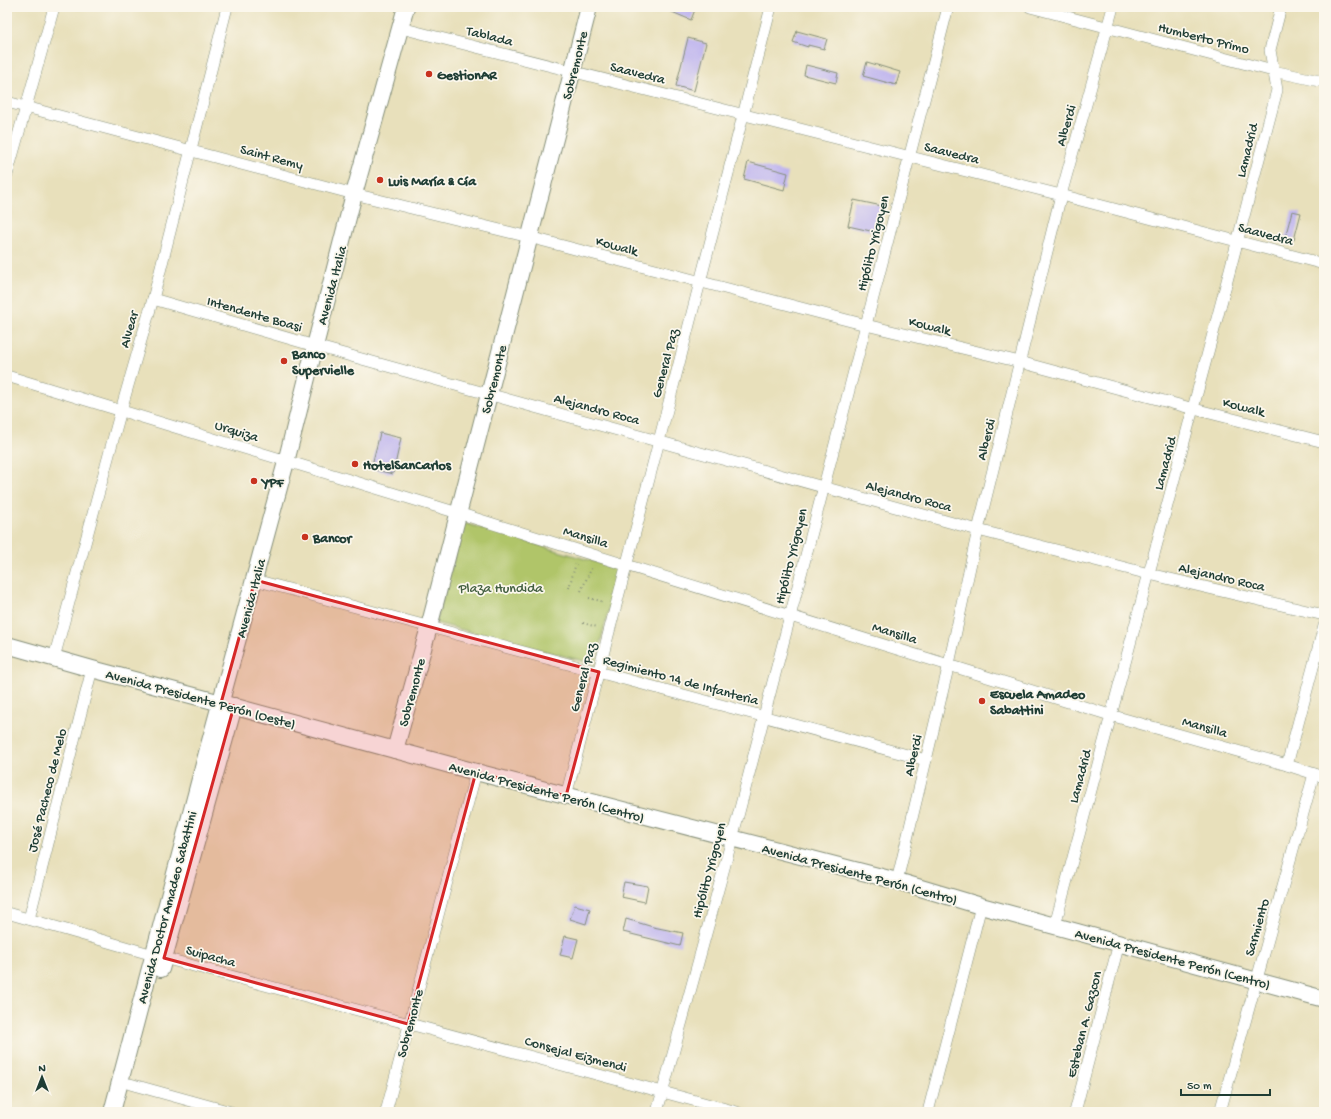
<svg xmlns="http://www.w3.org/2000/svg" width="1331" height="1119" font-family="'Gochi Hand',sans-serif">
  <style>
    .green { fill: #b0c569; stroke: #68814e }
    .building { fill: #bdb3ee }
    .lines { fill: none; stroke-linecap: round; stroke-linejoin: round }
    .minor-casing { stroke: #848e78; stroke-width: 12 }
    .secondary-casing { stroke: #848e78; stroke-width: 18 }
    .path { stroke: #848e78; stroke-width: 2; stroke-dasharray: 1 3; stroke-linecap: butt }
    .minor { stroke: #fff; stroke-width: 11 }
    .secondary { stroke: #fff; stroke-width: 16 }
    .marked { fill: #d62828; fill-opacity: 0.2; stroke: #d62828; stroke-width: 3; stroke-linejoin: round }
    .poi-dot { fill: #c8321e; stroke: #fbf7ec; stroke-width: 1.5 }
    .labels { text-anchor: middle; stroke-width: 3.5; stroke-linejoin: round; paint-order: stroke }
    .street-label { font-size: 14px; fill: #1f3d34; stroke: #fbf7ec }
    .poi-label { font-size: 14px; font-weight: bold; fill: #1f3d34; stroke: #fbf7ec; text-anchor: start }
    .park-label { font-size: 14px; fill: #435f41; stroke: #fbf7ec }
  </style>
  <rect width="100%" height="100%" fill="#fbf7ec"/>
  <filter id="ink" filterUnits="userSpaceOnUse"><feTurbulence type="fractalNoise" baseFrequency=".025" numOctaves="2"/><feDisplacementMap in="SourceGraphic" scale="8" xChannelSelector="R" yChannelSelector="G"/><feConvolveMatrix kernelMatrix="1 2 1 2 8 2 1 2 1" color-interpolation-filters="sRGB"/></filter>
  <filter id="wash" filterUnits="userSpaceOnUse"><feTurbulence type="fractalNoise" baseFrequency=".012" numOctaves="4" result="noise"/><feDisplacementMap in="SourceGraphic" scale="16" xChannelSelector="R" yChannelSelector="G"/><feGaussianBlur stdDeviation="0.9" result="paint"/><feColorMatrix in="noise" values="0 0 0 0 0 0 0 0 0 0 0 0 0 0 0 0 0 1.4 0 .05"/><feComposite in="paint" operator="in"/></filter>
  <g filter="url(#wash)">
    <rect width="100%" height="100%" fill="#e8e0bb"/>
    <path class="green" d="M464 523 619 569 595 664 436 623Z"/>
    <g id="blocks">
      <g class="building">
        <path d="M660 7H696L691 20Z"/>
        <path d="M797 31 827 39 824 49 808 45V47L793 42Z"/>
        <path d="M688 38 706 43 694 91 676 86Z"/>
        <path d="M867 62 900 72 896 85 863 76Z"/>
        <path d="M806 65 838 73 836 83 804 75Z"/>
        <path d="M748 162 788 173 784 190 744 179Z"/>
        <path d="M854 200 882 206 875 232 848 226Z"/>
        <path d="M1292 211 1301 213 1294 240 1285 238Z"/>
        <path d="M380 433 401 438 393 474 371 469Z"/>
        <path d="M624 882 648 886 645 902 621 897Z"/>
        <path d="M575 905 590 909 586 924 570 919Z"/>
        <path d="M626 919 653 927 683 933 680 946 623 932Z"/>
        <path d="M565 936 578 939 573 958 560 955Z"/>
      </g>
    </g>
  </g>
  <g filter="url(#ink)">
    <use href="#blocks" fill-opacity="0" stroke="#848e78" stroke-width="1"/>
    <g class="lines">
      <g class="minor-casing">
        <g id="minor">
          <path d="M1030 7 1273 71 1324 82"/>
          <path d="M401 28 1061 195 1324 264"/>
          <path d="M7 102 354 194 529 237 866 325 1020 362 1194 409 1324 442"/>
          <path d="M7 175 54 7"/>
          <path d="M153 299 315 346 978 530 1149 574 1324 615"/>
          <path d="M7 376 458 513 1110 715 1287 765 1324 777"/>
          <path d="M255 580 926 760"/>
          <path d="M54 658 121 410 153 299 227 7"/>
          <path d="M1287 765 1324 626"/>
          <path d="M566 796 659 441 771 7"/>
          <path d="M897 881 949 664 978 530 1061 195 1113 7"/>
          <path d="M7 913 164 958 737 1112"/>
          <path d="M29 919 92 669"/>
          <path d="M1055 925C1128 647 1205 369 1277 90L1270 50 1281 7"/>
          <path d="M130 1084 231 1112"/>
          <path d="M386 1112 476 772"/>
          <path d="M657 1112 732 839 866 325 948 7"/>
          <path d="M928 1112 981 906"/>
          <path d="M1075 1112 1119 943"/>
          <path d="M1220 1112 1314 774"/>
        </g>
      </g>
      <g class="secondary-casing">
        <g id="secondary">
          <path d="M7 645 92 669 221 703 476 772 897 881 981 906 1324 999"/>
          <path d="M395 750 429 627 589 7"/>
          <path d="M161 969 234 706"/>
          <path d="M112 1112 209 745 286 462 315 346 354 194 406 7"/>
        </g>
      </g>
      <g class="path">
        <path d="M569 588 576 563"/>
        <path d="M581 591 592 567"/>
        <path d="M589 598 604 602"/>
        <path d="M583 623 597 627"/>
      </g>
      <use href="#minor" class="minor"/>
      <use href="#secondary" class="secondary"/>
    </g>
  </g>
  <path class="marked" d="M255 580 599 672 566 796 476 772 408 1024 164 958 234 706 221 703Z"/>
  <g class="poi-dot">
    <circle cx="429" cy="74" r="4"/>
    <circle cx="380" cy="180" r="4"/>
    <circle cx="284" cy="361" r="4"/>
    <circle cx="355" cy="464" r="4"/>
    <circle cx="254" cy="481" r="4"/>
    <circle cx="305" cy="537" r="4"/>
    <circle cx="982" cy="701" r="4"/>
  </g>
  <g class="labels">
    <g class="street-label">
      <text transform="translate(490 35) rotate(14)" y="5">Tablada</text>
      <text transform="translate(1204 37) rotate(14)" y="5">Humberto Primo</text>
      <text transform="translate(574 65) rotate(-76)" y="5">Sobremonte</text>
      <text transform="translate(638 72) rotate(14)" y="5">Saavedra</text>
      <text transform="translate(1065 125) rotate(-74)" y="5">Alberdi</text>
      <text transform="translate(1246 150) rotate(-76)" y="5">Lamadrid</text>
      <text transform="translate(952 152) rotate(14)" y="5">Saavedra</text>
      <text transform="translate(272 156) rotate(15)" y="5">Saint Remy</text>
      <text transform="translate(1266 233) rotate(15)" y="5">Saavedra</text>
      <text transform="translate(872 243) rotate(-76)" y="5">Hipólito Yrigoyen</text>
      <text transform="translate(617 245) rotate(15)" y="5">Kowalk</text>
      <text transform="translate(331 285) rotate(-75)" y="5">Avenida Italia</text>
      <text transform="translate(255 313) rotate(16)" y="5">Intendente Boasi</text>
      <text transform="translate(930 325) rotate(14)" y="5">Kowalk</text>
      <text transform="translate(128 329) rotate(-74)" y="5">Alvear</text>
      <text transform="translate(664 363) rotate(-75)" y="5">General Paz</text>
      <text transform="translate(493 379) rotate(-76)" y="5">Sobremonte</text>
      <text transform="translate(1244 406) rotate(14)" y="5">Kowalk</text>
      <text transform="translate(597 408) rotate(15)" y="5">Alejandro Roca</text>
      <text transform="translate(237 430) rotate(17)" y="5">Urquiza</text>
      <text transform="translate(985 439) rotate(-76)" y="5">Alberdi</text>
      <text transform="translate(1164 463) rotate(-75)" y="5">Lamadrid</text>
      <text transform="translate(909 495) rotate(15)" y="5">Alejandro Roca</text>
      <text transform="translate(586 536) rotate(17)" y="5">Mansilla</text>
      <text transform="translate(790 556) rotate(-76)" y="5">Hipólito Yrigoyen</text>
      <text transform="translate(1222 576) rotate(13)" y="5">Alejandro Roca</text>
      <text transform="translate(250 598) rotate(-75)" y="5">Avenida Italia</text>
      <text transform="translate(895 632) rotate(17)" y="5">Mansilla</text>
      <text transform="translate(582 677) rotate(-75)" y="5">General Paz</text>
      <text transform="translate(681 679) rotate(15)" y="5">Regimiento 14 de Infanteria</text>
      <text transform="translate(411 692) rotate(-75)" y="5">Sobremonte</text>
      <text transform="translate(201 698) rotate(15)" y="5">Avenida Presidente Perón (Oeste)</text>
      <text transform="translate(1205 726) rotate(16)" y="5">Mansilla</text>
      <text transform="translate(912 755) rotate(-77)" y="5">Alberdi</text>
      <text transform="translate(1079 776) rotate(-75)" y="5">Lamadrid</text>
      <text transform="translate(46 790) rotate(-76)" y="5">José Pacheco de Melo</text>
      <text transform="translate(547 791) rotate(15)" y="5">Avenida Presidente Perón (Centro)</text>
      <text transform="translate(708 870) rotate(-75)" y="5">Hipólito Yrigoyen</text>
      <text transform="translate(860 873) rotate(15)" y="5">Avenida Presidente Perón (Centro)</text>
      <text transform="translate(166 907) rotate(-75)" y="5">Avenida Doctor Amadeo Sabattini</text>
      <text transform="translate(1256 927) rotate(-74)" y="5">Sarmiento</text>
      <text transform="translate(211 955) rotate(15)" y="5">Suipacha</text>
      <text transform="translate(1173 958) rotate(15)" y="5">Avenida Presidente Perón (Centro)</text>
      <text transform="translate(409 1023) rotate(-75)" y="5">Sobremonte</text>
      <text transform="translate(1083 1024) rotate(-76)" y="5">Esteban A. Gazcon</text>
      <text transform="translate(576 1053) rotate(15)" y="5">Consejal Eizmendi</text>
    </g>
    <g class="poi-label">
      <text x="437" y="79">GestionAR</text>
      <text x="388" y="185">Luis María &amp; Cía</text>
      <text x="292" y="358">Banco<tspan x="292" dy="16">Supervielle</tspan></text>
      <text x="363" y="469">HotelSanCarlos</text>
      <text x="262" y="486">YPF</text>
      <text x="313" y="542">Bancor</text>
      <text x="990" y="698">Escuela Amadeo<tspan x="990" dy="16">Sabattini</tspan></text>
    </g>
    <g class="park-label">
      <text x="501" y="592">Plaza Hundida</text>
    </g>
  </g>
  <rect width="1331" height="1119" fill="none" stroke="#fbf7ec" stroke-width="24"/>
  <g transform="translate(42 1077)" stroke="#fbf7ec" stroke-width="3" paint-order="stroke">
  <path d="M0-3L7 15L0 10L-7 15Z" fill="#1f3d34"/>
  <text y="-6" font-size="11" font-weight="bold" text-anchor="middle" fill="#1f3d34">N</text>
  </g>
  <path d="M1181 1089v6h89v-6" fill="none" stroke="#1f3d34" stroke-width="2"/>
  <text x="1187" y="1089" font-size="12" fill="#1f3d34" stroke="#fbf7ec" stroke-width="3" paint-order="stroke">50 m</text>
</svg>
